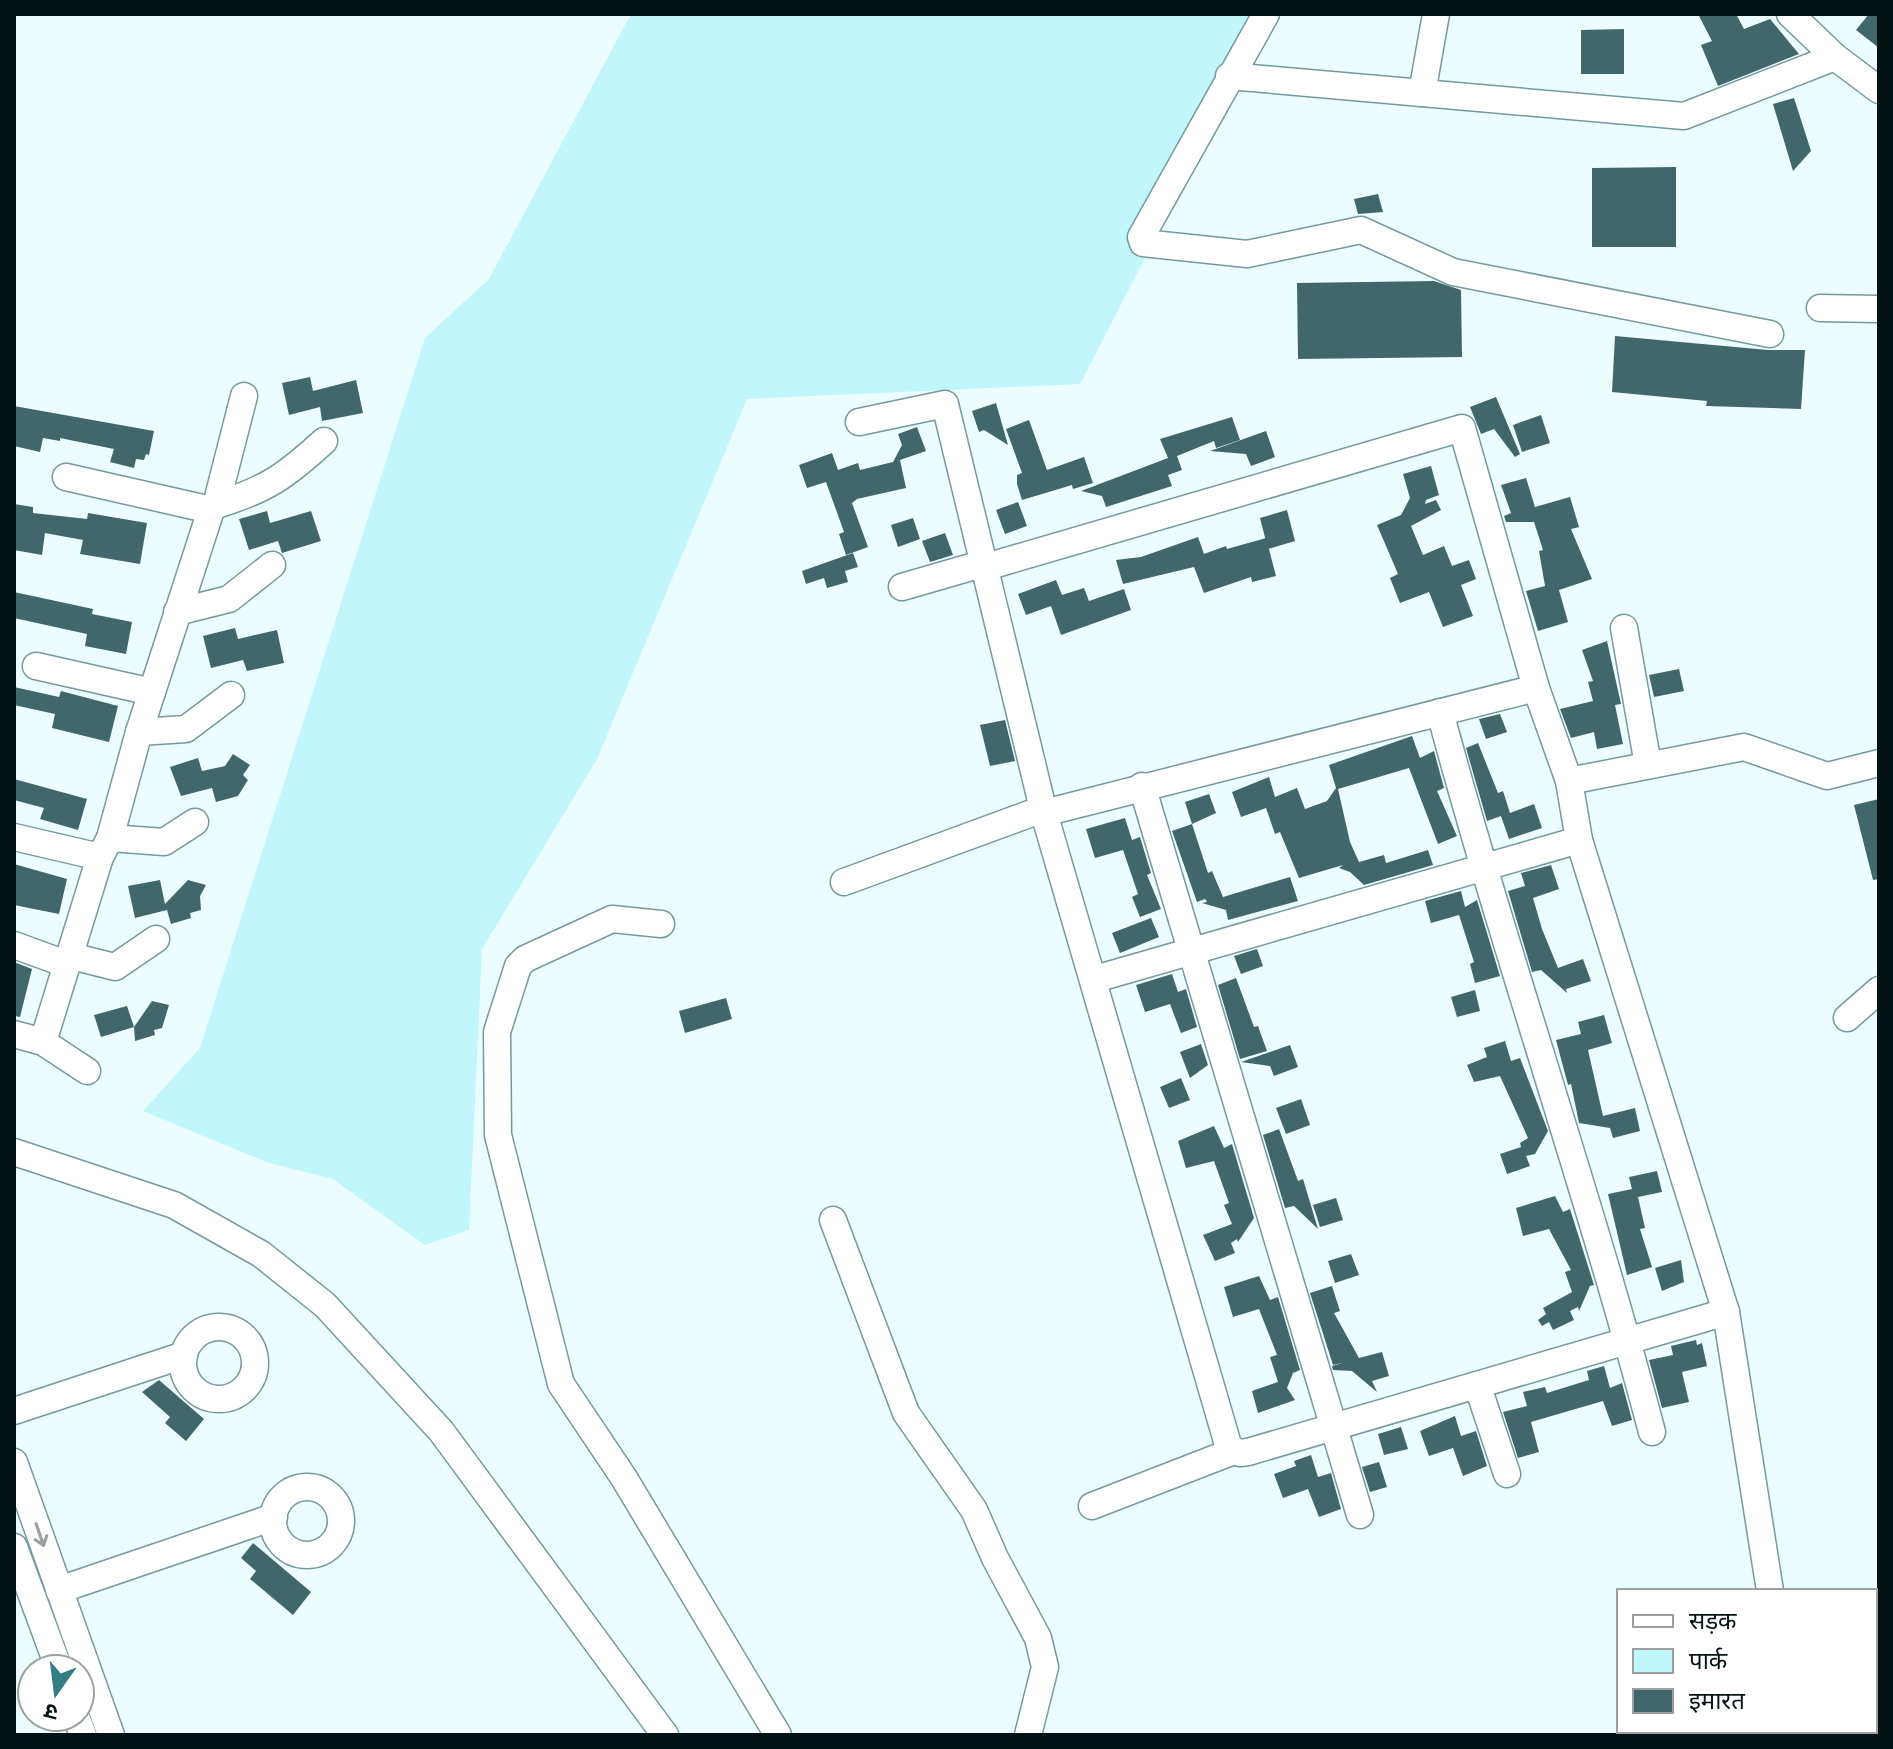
<svg xmlns="http://www.w3.org/2000/svg" width="1893" height="1749" font-family="'Exo 2','Noto Sans Devanagari',sans-serif">
  <style>
    .green { fill: #c1f6fc }
    .building { fill: #41676b }
    .lines { fill: none; stroke-linecap: round; stroke-linejoin: round }
    .minor-casing { stroke: #739a9f; stroke-width: 29 }
    .minor { stroke: #fff; stroke-width: 26 }
    .oneway { stroke: #9ba0a1 }
  </style>
  <rect width="100%" height="100%" fill="#ecfdff"/>
  <path class="green" d="M631 14H1271L1080 384 747 399 597 759 482 949 469 1230 425 1245 333 1179 269 1163 143 1111 200 1048 425 338 489 279Z"/>
  <g class="building">
    <path d="M1698 14H1736L1744 29 1770 19 1799 54 1718 86 1701 45 1712 41Z"/>
    <path d="M1869 14H1879V48L1856 30Z"/>
    <path d="M1624 29V74H1581V30Z"/>
    <path d="M1794 98 1811 151 1793 171 1773 104Z"/>
    <path d="M1676 167V247H1592V168Z"/>
    <path d="M1378 194 1383 212 1358 214 1354 199Z"/>
    <path d="M1434 281 1461 290 1462 357 1298 359 1297 283Z"/>
    <path d="M1615 336 1768 350H1805L1801 409 1706 406 1707 401 1612 392Z"/>
    <path d="M310 377 313 391 356 380 363 413 322 421 320 407 289 415 282 383Z"/>
    <path d="M1496 397 1520 454 1515 457 1494 429 1481 434 1470 407Z"/>
    <path d="M996 403 1008 445 984 430 979 432 972 411Z"/>
    <path d="M14 406 154 431 149 455 146 454 144 460 136 459 134 468 110 462 114 449 60 438V441L43 438 40 452 14 446Z"/>
    <path d="M1541 415 1550 443 1522 452 1513 425Z"/>
    <path d="M1232 417 1240 440 1216 448 1214 441 1177 456 1182 470 1168 475 1172 486 1106 507 1102 496 1081 491 1168 458 1160 439Z"/>
    <path d="M1029 420 1047 470 1084 457 1093 483 1073 489 1072 485 1022 500 1017 484V475L1022 473 1006 429Z"/>
    <path d="M917 427 926 451 900 460 906 488 857 499 852 503 868 547 846 555 839 534 844 532 826 482 807 488 799 465 832 453 838 470 858 463 860 470 893 462 902 445 898 434Z"/>
    <path d="M1266 431 1275 457 1251 466 1246 454 1210 451Z"/>
    <path d="M1431 466 1439 495 1426 500 1425 504 1436 500 1441 510 1411 526 1423 555 1444 546 1452 566 1469 560 1476 579 1461 585 1473 616 1443 627 1429 592 1400 603 1390 578 1398 574 1377 525 1401 515 1410 498 1403 474Z"/>
    <path d="M1526 478 1535 507 1570 497 1579 527 1571 529 1592 579 1559 590 1568 622 1538 631 1526 591 1545 586 1539 551 1543 550 1534 522H1506L1504 516 1511 513 1501 485Z"/>
    <path d="M1018 502 1027 526 1005 534 996 510Z"/>
    <path d="M14 504 33 507V513L87 519 88 513 147 523 140 564 80 554 83 540 45 533 42 555 14 550Z"/>
    <path d="M1287 510 1295 541 1268 549 1260 518Z"/>
    <path d="M267 511 270 523 311 511 321 541 282 553 278 541 249 550 239 519Z"/>
    <path d="M913 518 920 539 898 547 891 525Z"/>
    <path d="M945 533 953 555 930 562 922 541Z"/>
    <path d="M1198 537 1204 554 1226 546 1227 549 1266 538 1276 576 1252 582 1251 577 1204 593 1194 567 1123 584 1116 560 1141 557Z"/>
    <path d="M853 553 858 567 845 571 848 582 827 588 824 578 806 584 802 571Z"/>
    <path d="M1056 580 1062 595 1084 588 1089 601 1124 589 1131 610 1061 635 1051 606 1026 615 1018 594Z"/>
    <path d="M14 592 93 609 92 614 132 622 126 654 85 646 87 634 14 618Z"/>
    <path d="M235 628 238 639 277 630 284 663 247 671 243 660 211 668 203 636Z"/>
    <path d="M1607 641 1621 704 1615 705 1623 744 1597 749 1594 732 1571 738 1560 709 1593 701 1588 682 1593 681 1582 650Z"/>
    <path d="M1679 669 1684 691 1654 697 1649 675Z"/>
    <path d="M14 687 59 697 61 691 118 706 109 742 52 728 55 714 14 705Z"/>
    <path d="M1500 714 1507 732 1486 739 1479 719Z"/>
    <path d="M1005 720 1015 761 990 766 980 725Z"/>
    <path d="M1412 736 1420 758 1434 751 1444 788 1437 791 1457 836 1438 844 1409 768 1338 789 1350 842 1359 862 1384 855 1386 863 1428 850 1433 865 1364 885 1350 872 1339 868 1343 865 1299 878 1280 832 1275 834 1266 808 1241 817 1232 792 1269 777 1275 797 1297 788 1305 809 1327 801 1336 788 1329 765Z"/>
    <path d="M1478 743 1498 793 1503 791 1510 813 1534 804 1542 828 1509 839 1501 816 1487 821 1466 748Z"/>
    <path d="M233 754 250 765 243 775 248 780 238 796 216 802 212 788 181 796 170 767 198 758 202 771 225 766Z"/>
    <path d="M14 779 87 799 78 830 40 819 44 808 14 800Z"/>
    <path d="M1209 794 1216 813 1192 824 1185 802Z"/>
    <path d="M1879 799V879L1873 880 1854 805Z"/>
    <path d="M1125 818 1132 840 1140 837 1151 873 1147 875 1161 909 1140 917 1132 897 1138 894 1123 850 1095 858 1086 829Z"/>
    <path d="M1192 824 1208 873 1212 871 1223 897 1290 877 1298 901 1228 920 1226 910 1202 903 1207 902 1205 899 1197 902 1172 831Z"/>
    <path d="M14 864 67 879 59 914 14 905Z"/>
    <path d="M1551 865 1559 889 1533 898 1542 929 1558 968 1583 959 1591 981 1566 989 1567 993 1541 970 1532 972 1508 891 1525 886 1521 873Z"/>
    <path d="M160 880 165 904 188 880 206 885 200 896 201 910 190 913 191 918 171 924 167 910 135 918 128 886Z"/>
    <path d="M1461 891 1465 907 1477 900 1500 976 1475 983 1470 964 1474 962 1459 915 1431 923 1425 901Z"/>
    <path d="M1151 918 1159 937 1120 953 1112 933Z"/>
    <path d="M1257 949 1263 966 1241 974 1234 956Z"/>
    <path d="M14 962 32 969 20 1017 14 1016Z"/>
    <path d="M1172 974 1178 992 1186 989 1197 1027 1181 1033 1170 1004 1145 1012 1136 985Z"/>
    <path d="M1236 978 1254 1027 1258 1026 1267 1051 1240 1059 1218 985Z"/>
    <path d="M1475 990 1480 1011 1457 1017 1451 997Z"/>
    <path d="M726 998 732 1019 685 1033 679 1011Z"/>
    <path d="M152 1001 169 1005 162 1028 154 1030 155 1035 135 1041 134 1027 101 1037 94 1015 127 1006 134 1027Z"/>
    <path d="M1604 1015 1612 1043 1588 1050 1603 1116 1635 1108 1640 1131 1613 1138 1610 1128 1579 1123 1571 1084 1568 1085 1556 1040 1581 1034 1578 1022Z"/>
    <path d="M1505 1041 1511 1061 1520 1058 1548 1131 1535 1154 1526 1156 1530 1166 1507 1174 1500 1154 1521 1147 1520 1143 1528 1138 1500 1076 1474 1082 1467 1065 1487 1057 1484 1048Z"/>
    <path d="M1201 1044 1208 1065 1190 1078 1180 1052Z"/>
    <path d="M1290 1045 1298 1067 1274 1076 1270 1066 1241 1062Z"/>
    <path d="M1181 1078 1190 1100 1169 1108 1160 1087Z"/>
    <path d="M1301 1099 1310 1125 1286 1134 1276 1108Z"/>
    <path d="M1214 1126 1224 1148 1232 1144 1254 1218 1238 1242 1237 1239 1231 1243 1235 1253 1215 1261 1203 1235 1232 1224 1224 1205 1229 1203 1214 1161 1186 1168 1178 1141Z"/>
    <path d="M1279 1129 1298 1181 1303 1179 1318 1229 1294 1206 1285 1208 1263 1135Z"/>
    <path d="M1657 1171 1662 1192 1638 1197 1645 1228 1640 1229 1652 1267 1627 1275 1608 1194 1632 1189 1629 1177Z"/>
    <path d="M1555 1196 1563 1212 1570 1209 1594 1285 1590 1286 1579 1311 1578 1307 1570 1311 1574 1320 1553 1330 1549 1322 1542 1326 1538 1320 1546 1314 1543 1308 1572 1292 1565 1272 1571 1270 1549 1229 1523 1236 1516 1208Z"/>
    <path d="M1336 1198 1343 1220 1320 1227 1313 1205Z"/>
    <path d="M1351 1254 1359 1275 1335 1283 1328 1261Z"/>
    <path d="M1681 1260 1684 1282 1662 1291 1655 1268Z"/>
    <path d="M1259 1276 1270 1300 1278 1297 1300 1370 1293 1373 1287 1388 1295 1400 1258 1413 1252 1391 1278 1382 1270 1357 1277 1355 1259 1309 1233 1317 1224 1287Z"/>
    <path d="M1332 1286 1340 1311 1334 1313 1359 1358 1382 1352 1389 1376 1372 1381 1377 1392 1352 1371 1333 1370 1332 1366 1342 1363 1333 1365 1310 1293Z"/>
    <path d="M1696 1340 1697 1345 1702 1343 1707 1366 1682 1372 1689 1402 1662 1408 1649 1360 1673 1355 1671 1346Z"/>
    <path d="M1604 1366 1610 1388 1622 1383 1632 1420 1612 1426 1603 1401 1531 1422 1539 1452 1518 1458 1503 1412 1527 1406 1523 1392 1545 1387 1547 1393 1589 1380 1587 1371Z"/>
    <path d="M159 1380 204 1419 186 1441 165 1423 170 1417 142 1392Z"/>
    <path d="M1455 1416 1461 1436 1476 1431 1487 1466 1463 1476 1453 1448 1429 1456 1420 1431Z"/>
    <path d="M1401 1427 1408 1449 1384 1455 1378 1434Z"/>
    <path d="M1311 1455 1318 1477 1331 1473 1341 1509 1319 1517 1308 1489 1283 1498 1274 1474 1296 1466 1294 1461Z"/>
    <path d="M1379 1462 1387 1487 1370 1492 1362 1467Z"/>
    <path d="M253 1543 311 1592 293 1615 250 1579 256 1571 241 1558Z"/>
  </g>
  <g class="lines">
    <g class="minor-casing">
      <g id="minor">
        <path d="M1266 14 1141 237 1143 243 1247 254 1361 230 1453 272 1770 334"/>
        <path d="M1790 14 1835 57 1879 90"/>
        <path d="M1229 76 1684 116 1835 57"/>
        <path d="M1422 93 1436 14"/>
        <path d="M1820 308 1879 309"/>
        <path d="M859 422 945 404 1044 813 1229 1448 1240 1453 1248 1452 1726 1312"/>
        <path d="M66 477 211 510"/>
        <path d="M216 505C266 490 286 476 324 441"/>
        <path d="M986 567 1462 428 1536 688 1569 781 1579 840 1726 1312 1770 1591"/>
        <path d="M902 587 985 563"/>
        <path d="M177 612 229 599 272 565"/>
        <path d="M1624 628 1648 765"/>
        <path d="M36 666 152 692"/>
        <path d="M1440 712C1505 954 1588 1190 1652 1432"/>
        <path d="M139 732 186 729 231 695"/>
        <path d="M1569 781 1744 747 1827 776 1879 763"/>
        <path d="M1142 786 1360 1515"/>
        <path d="M1044 813 1536 688"/>
        <path d="M14 837 100 857"/>
        <path d="M110 838 164 842 195 822"/>
        <path d="M844 882 1043 809"/>
        <path d="M661 924 612 919 525 959 518 966 497 1032 498 1135 561 1384 624 1478 778 1735"/>
        <path d="M14 945 66 964"/>
        <path d="M71 956 115 967 156 939"/>
        <path d="M1095 979 1579 840"/>
        <path d="M1847 1018 1879 990"/>
        <path d="M14 1034 43 1042 87 1071"/>
        <path d="M43 1042 100 857 110 838 139 732 211 510 216 505 244 396"/>
        <path d="M14 1152 174 1205 261 1254 325 1305 441 1431 665 1735"/>
        <path d="M833 1220 906 1413 974 1510 995 1558 1038 1638 1045 1667 1028 1735"/>
        <circle cx="219" cy="1363" r="36"/>
        <path d="M1478 1387 1507 1474"/>
        <path d="M14 1411 184 1355"/>
        <path d="M14 1462 111 1735"/>
        <circle cx="307" cy="1521" r="34"/>
        <path d="M1092 1506 1234 1451"/>
        <path d="M14 1547 59 1669"/>
        <path d="M59 1590 274 1517"/>
        <path d="M76 1717 83 1735"/>
        <path d="M1792 1731 1793 1735"/>
      </g>
    </g>
    <use href="#minor" class="minor"/>
  </g>
  <defs><path id="oneway-shaft" d="M-6 0H5M1.5-3L5.5 0L1.5 3" fill="none" stroke-width="1.6" stroke-linecap="round" stroke-linejoin="round" transform="scale(2)"/></defs>
  <use class="oneway" href="#oneway-shaft" transform="translate(40 1535) rotate(71)"/>
  <rect width="1893" height="1749" fill="none" stroke="#041214" stroke-width="32"/>
  <rect x="1617" y="1589" width="260" height="144" fill="#ffffff" stroke="#9ba0a1" stroke-width="2"/>
  <rect x="1633" y="1615" width="40" height="12" fill="#ffffff" stroke="#9ba0a1" stroke-width="2"/>
  <text x="1689" y="1629" font-size="24" fill="#041214">सड़क</text>
  <rect x="1633" y="1649" width="40" height="24" fill="#c1f6fc" stroke="#9ba0a1" stroke-width="2"/>
  <text x="1689" y="1669" font-size="24" fill="#041214">पार्क</text>
  <rect x="1633" y="1689" width="40" height="24" fill="#41676b" stroke="#9ba0a1" stroke-width="2"/>
  <text x="1689" y="1709" font-size="24" fill="#041214">इमारत</text>
  <g transform="translate(56 1693) rotate(194)"><circle r="38" fill="#ffffff" stroke="#9ba0a1" stroke-width="2"/>
  <path d="M0-6L14 30L0 20L-14 30Z" fill="#357d85"/>
  <text y="-12" font-size="22" font-weight="bold" text-anchor="middle" fill="#041214">उ</text>
  </g>
</svg>
